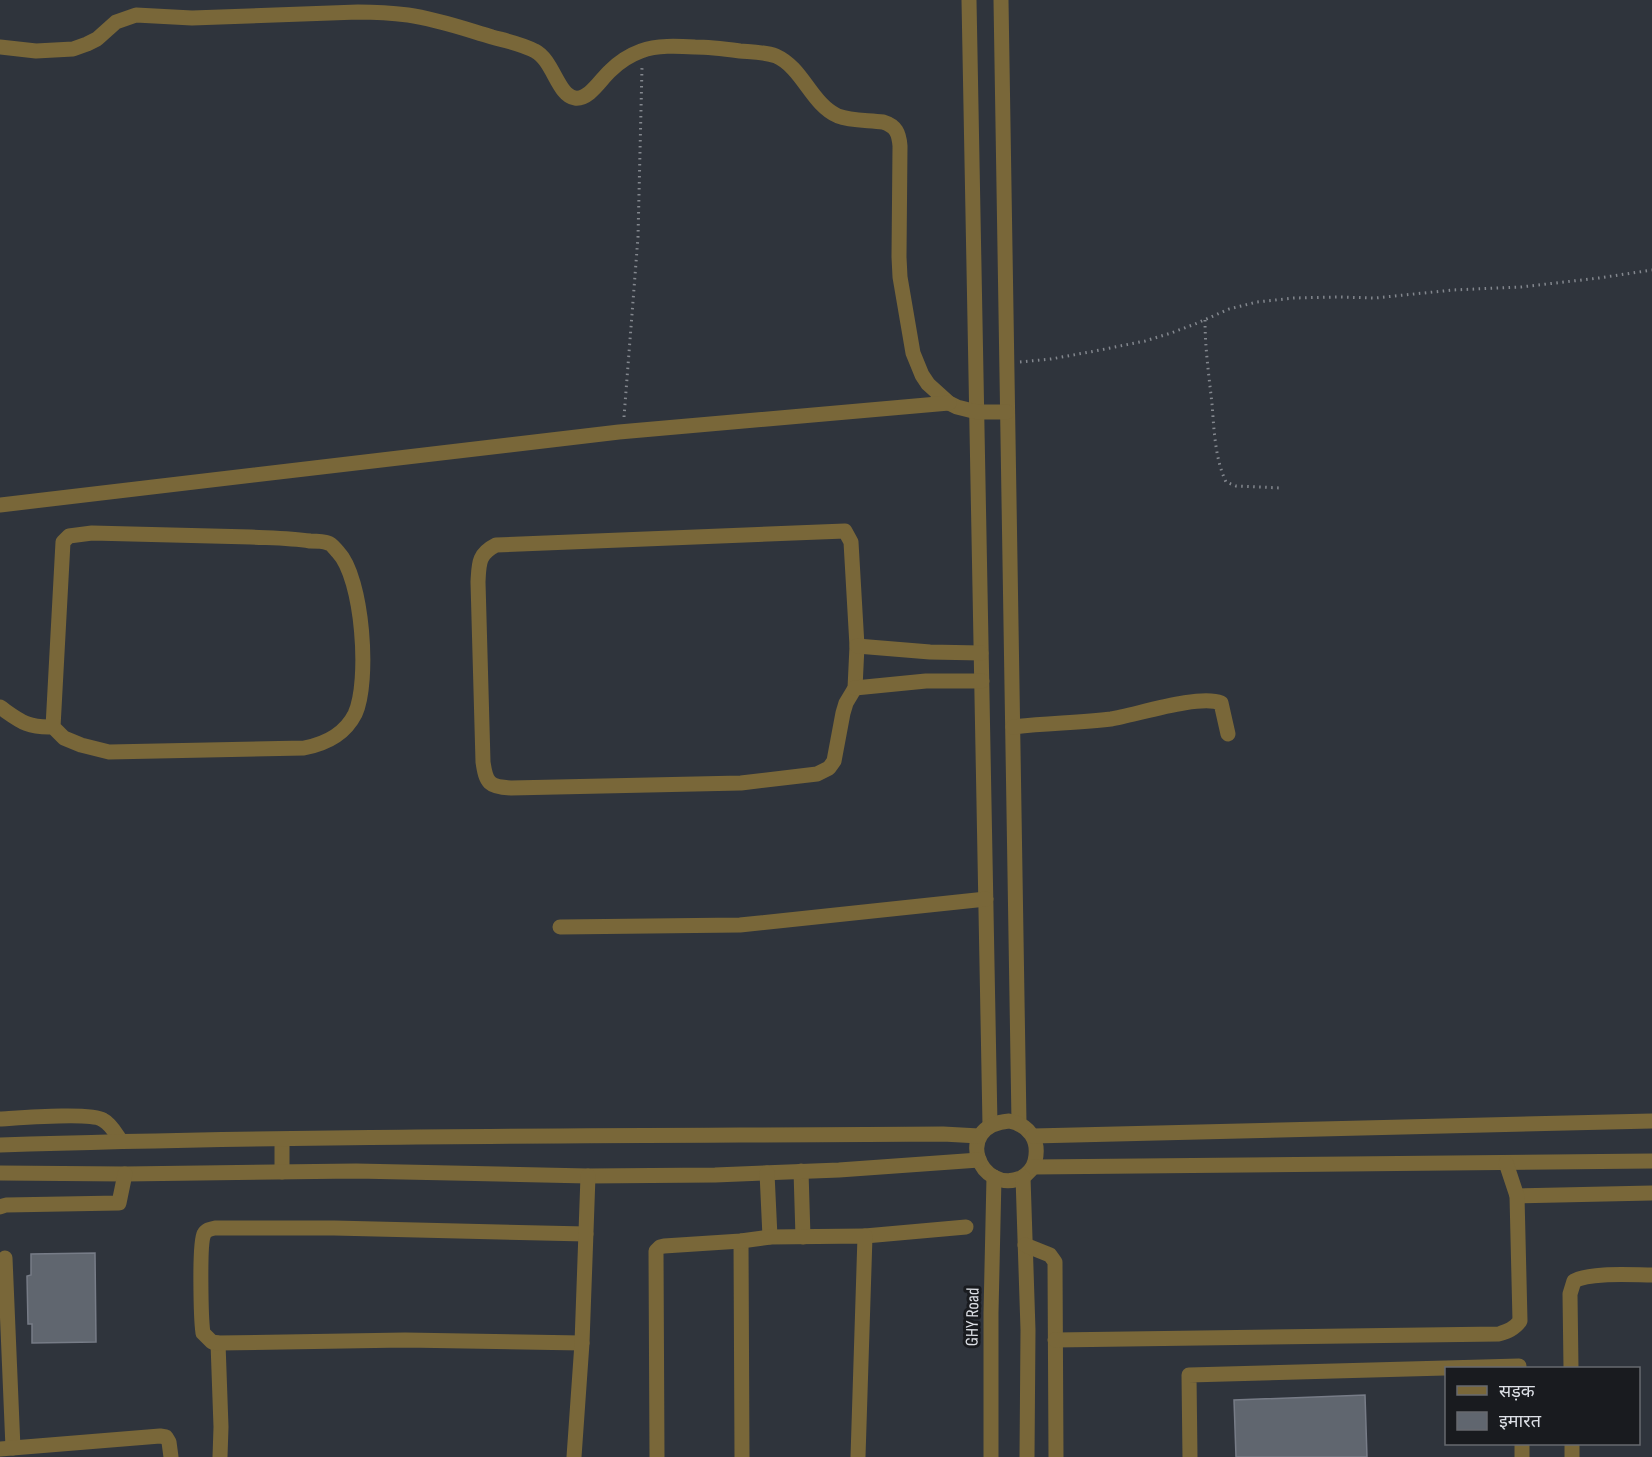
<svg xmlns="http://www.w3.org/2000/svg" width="1652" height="1457" font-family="'Sofia Sans Condensed','Noto Sans Devanagari',sans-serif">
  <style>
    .building { fill: #60666f; stroke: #777c87; stroke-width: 1.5 }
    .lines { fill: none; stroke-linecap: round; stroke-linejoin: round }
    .path { stroke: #83878e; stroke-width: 3; stroke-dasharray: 1.5 4.5; stroke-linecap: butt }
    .minor { stroke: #796739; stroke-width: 15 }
    .labels { text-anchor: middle; stroke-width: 6; stroke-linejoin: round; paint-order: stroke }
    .street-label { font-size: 18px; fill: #dde0e6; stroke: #191b1f }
  </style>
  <rect width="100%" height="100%" fill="#2f343c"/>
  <g class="building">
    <path d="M95 1253 96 1342 32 1343V1324H28L27 1276 31 1275V1254Z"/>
    <path d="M1365 1395 1367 1457H1236L1234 1400Z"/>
  </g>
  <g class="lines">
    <g class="path">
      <path d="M1205 320C1205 348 1209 376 1212 404 1214 429 1215 459 1226 482L1236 486 1281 488"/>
      <path d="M1020 362 1051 359 1095 351 1145 341 1171 333 1195 324 1229 309 1257 302 1294 298 1339 297 1375 298 1453 290 1521 287 1599 278 1652 270"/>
      <path d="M624 417 638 237 642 67"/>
    </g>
    <g class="minor">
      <path d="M969 0 990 1125"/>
      <path d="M1001 0 1019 1123"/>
      <path d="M0 47 36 51 73 49 87 44 97 39 116 22 136 15 192 18 358 12C375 12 392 13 408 15 437 19 465 29 492 37 507 41 522 44 535 51 553 60 558 96 575 98 589 100 601 79 610 71 618 63 630 55 641 51 657 45 677 46 695 47 710 47 725 49 740 51 752 52 765 52 776 56 803 68 811 104 838 116 851 121 869 120 883 122 896 126 899 133 900 146L899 257 900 277 913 353 922 375 928 384 949 403 957 407 977 412H1007"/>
      <path d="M0 505 619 432 949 403"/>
      <path d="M845 531 851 542 857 646 855 688 846 703 843 713 834 761 829 768 817 774 741 783 511 788C489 787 486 783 483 762L478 582C479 564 478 554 496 545Z"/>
      <path d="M857 646 930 652 981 653"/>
      <path d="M855 688 926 681H982"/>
      <path d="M0 707C20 721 27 728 53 727L64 738 81 745 109 752 304 748C325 744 345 734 355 714 370 682 363 578 338 552 335 549 332 544 328 543 323 541 316 541 310 541 291 538 271 538 251 537 198 536 145 534 92 533L69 536 63 542 53 727"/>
      <path d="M1013 727C1045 723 1078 723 1111 719 1136 715 1199 694 1221 703L1228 734"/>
      <path d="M560 927 740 925 986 899"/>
      <path d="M0 1119C18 1118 91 1112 103 1120 111 1124 116 1134 121 1141"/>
      <path d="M1009 1121C1029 1125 1040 1140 1035 1161 1033 1169 1028 1174 1021 1178 980 1195 952 1126 1009 1121Z"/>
      <path d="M1033 1136 1652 1121"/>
      <path d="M282 1140V1172"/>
      <path d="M0 1145C314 1135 629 1136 943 1134L979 1136"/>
      <path d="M1033 1167 1652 1161"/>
      <path d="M801 1171 803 1237"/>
      <path d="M0 1173 125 1174 356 1171 588 1176 715 1175 839 1170 979 1160"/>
      <path d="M767 1173 770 1237"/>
      <path d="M1023 1177 1028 1330 1027 1457"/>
      <path d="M1517 1196 1652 1193"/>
      <path d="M0 1207 6 1205 119 1203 125 1174"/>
      <path d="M865 1236 966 1227"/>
      <path d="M741 1241 742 1457"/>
      <path d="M1025 1245 1050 1255 1055 1262 1056 1457"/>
      <path d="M5 1258 13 1448"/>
      <path d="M1055 1340 1499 1334C1508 1331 1514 1329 1520 1321L1517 1196 1506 1163"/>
      <path d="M218 1343 221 1427 220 1457"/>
      <path d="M582 1343 405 1340 218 1343 212 1342 203 1333C201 1320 199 1243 204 1234 206 1230 210 1229 215 1228H334L586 1234"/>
      <path d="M1571 1368 1570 1294 1574 1281C1590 1272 1633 1275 1652 1275"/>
      <path d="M1522 1444V1457"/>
      <path d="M1572 1444V1457"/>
      <path d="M0 1449 160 1436 166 1437 169 1442 171 1457"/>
      <path d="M574 1457 582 1343 588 1176"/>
      <path d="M657 1457 656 1251 660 1247 664 1246 741 1241 770 1237 865 1236 858 1457"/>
      <path d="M991 1457V1313L994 1177"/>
      <path d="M1190 1457 1189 1375 1519 1366V1368"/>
    </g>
  </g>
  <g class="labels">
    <g class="street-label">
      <text transform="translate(972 1317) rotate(-89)" y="6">GHY Road</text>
    </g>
  </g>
  <rect x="1445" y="1367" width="195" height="78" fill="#191b1f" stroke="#676a6f" stroke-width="1.5"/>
  <rect x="1457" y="1386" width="30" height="9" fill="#796739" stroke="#676a6f" stroke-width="1.5"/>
  <text x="1499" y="1397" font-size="18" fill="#dde0e6">सड़क</text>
  <rect x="1457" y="1412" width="30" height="18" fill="#60666f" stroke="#676a6f" stroke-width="1.5"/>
  <text x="1499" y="1427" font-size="18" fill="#dde0e6">इमारत</text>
</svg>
